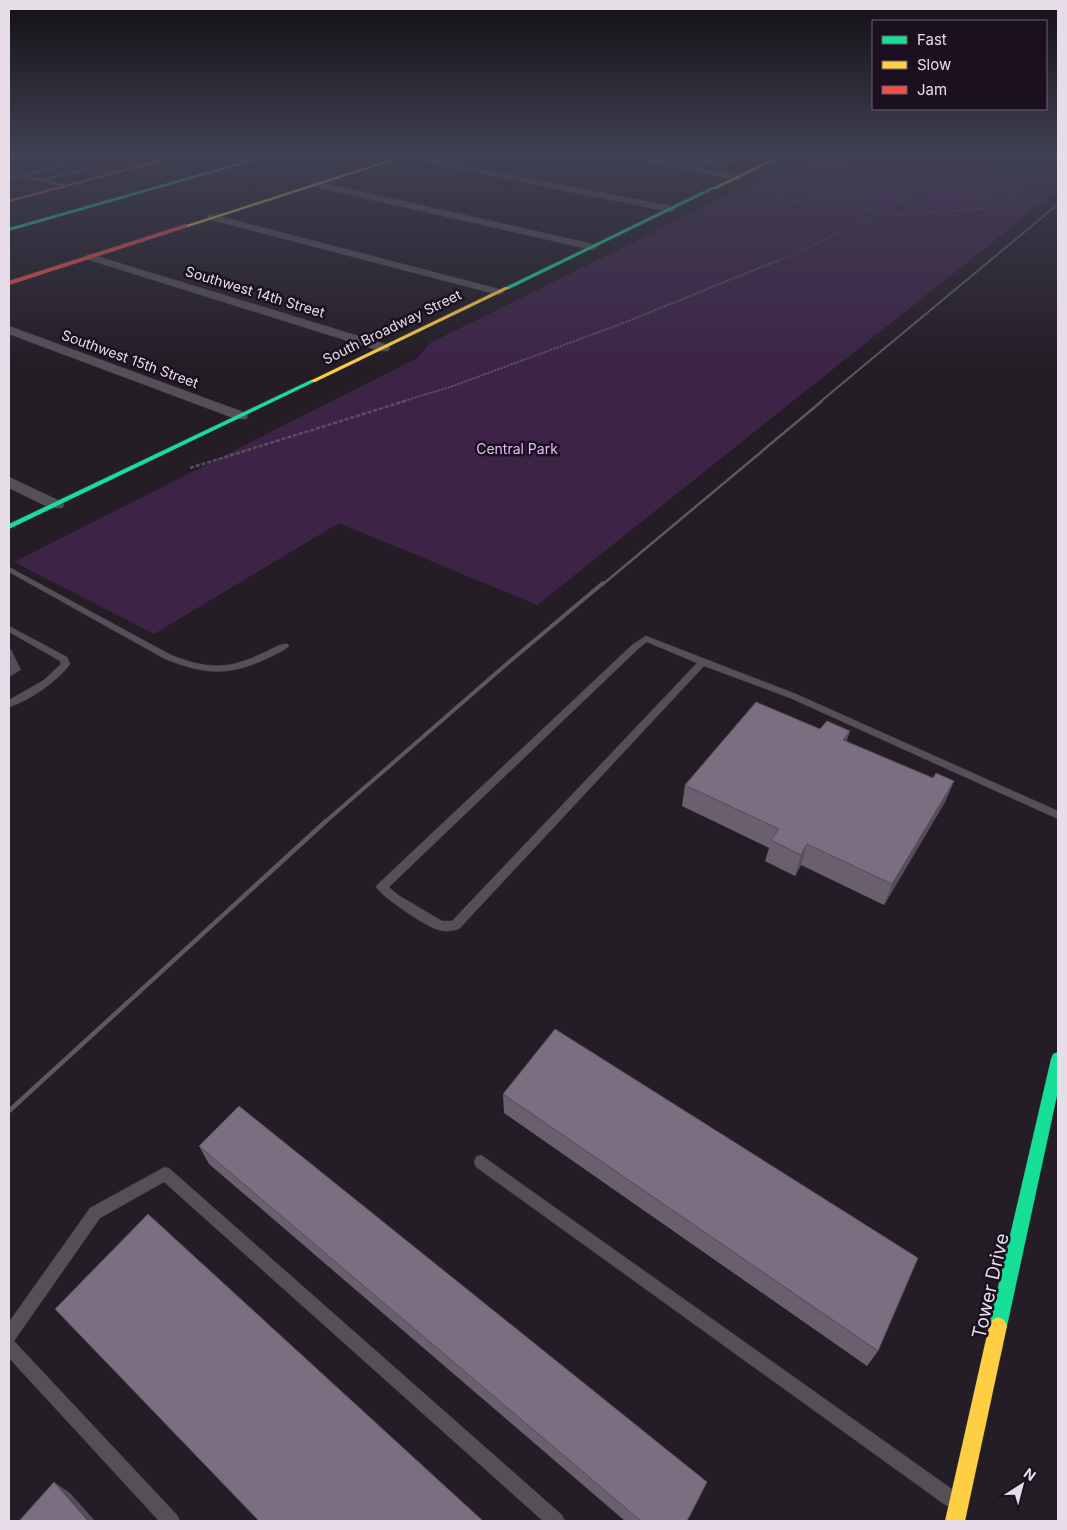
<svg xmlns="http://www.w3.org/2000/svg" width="1067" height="1530" font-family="Inter,sans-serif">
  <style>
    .green { fill: #3d2447 }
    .water { fill: #4b225b; fill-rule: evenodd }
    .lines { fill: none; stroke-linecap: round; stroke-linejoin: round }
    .stream { stroke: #4b225b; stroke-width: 3 }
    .lane-casing { stroke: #3c373e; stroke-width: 1 }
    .street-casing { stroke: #3c373e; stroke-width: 1 }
    .fast-casing { stroke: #3c373e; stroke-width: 1 }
    .slow-casing { stroke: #3c373e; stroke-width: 1 }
    .jam-casing { stroke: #3c373e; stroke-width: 1 }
    .path-far2 { stroke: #565257; stroke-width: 1; stroke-dasharray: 2 1; stroke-linecap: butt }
    .path-far1 { stroke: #565257; stroke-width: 2; stroke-dasharray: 2.5 1; stroke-linecap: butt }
    .path { stroke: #565257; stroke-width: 2.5; stroke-dasharray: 4 2; stroke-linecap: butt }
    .lane { fill: #554f57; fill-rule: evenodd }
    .street { fill: #554f57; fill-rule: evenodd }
    .fast { fill: #16e098; fill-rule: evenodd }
    .slow { fill: #ffcf43; fill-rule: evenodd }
    .jam { fill: #f24e42; fill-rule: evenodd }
    .rail-far3 { stroke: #5c585e; stroke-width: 2 }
    .rail-far2 { stroke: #5c585e; stroke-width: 2.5 }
    .rail-far1 { stroke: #5c585e; stroke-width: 4 }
    .rail { stroke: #5c585e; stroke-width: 4.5 }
    .wall { fill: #695f6e }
    .shaded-wall { fill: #554d5a }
    .building { fill: #7a6e80; stroke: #554d5a }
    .labels { text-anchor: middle; stroke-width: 5; stroke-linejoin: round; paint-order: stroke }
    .far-street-label { font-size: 14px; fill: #e6dde9; stroke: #1b1020 }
    .far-park-label { font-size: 14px; fill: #e4bef4; stroke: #1b1020 }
    .near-street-label { font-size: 19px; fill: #e6dde9; stroke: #1b1020 }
  </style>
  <rect width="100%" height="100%" fill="#241d26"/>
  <path class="green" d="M822 153H1058V190L537 605 339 523 154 634 14 562 417 358 430 343 765 177 791 168Z"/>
  <path class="water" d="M823 158 842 160 857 166 889 170 936 168 977 171 1007 182 1010 185 1009 190C982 207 908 210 877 203 863 199 851 191 837 188 823 186 809 188 796 182L804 166ZM942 174 953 176 961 184C955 187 948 187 942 189 924 196 922 202 901 197V194L917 187 929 176Z"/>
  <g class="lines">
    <g class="stream">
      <path d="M832 158 835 157"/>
      <path d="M991 159 1000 153"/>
      <path d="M977 171 982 165"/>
    </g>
    <g class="lane-casing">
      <g id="lane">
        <path d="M9 153 20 155 9 158V156L13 155Z"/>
        <path d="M842 153 878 157 981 159 1021 166 1019 167 981 161 878 159Z"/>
        <path d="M98 155 143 166 141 167 98 157 29 176 41 179 113 161 115 162 46 180 66 185 65 187 24 177 9 178V176L24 175Z"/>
        <path d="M9 567 171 655C207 669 227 670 263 653 270 650 280 643 288 644L289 646C283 652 273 655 266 659 227 677 203 674 165 659L9 572Z"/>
        <path d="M9 626 67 657 70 664C58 681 29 701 9 707V700L44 680 61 664 60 661 9 632Z"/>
        <path d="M646 636 796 694 1058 811V819L790 698 704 666 459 929C453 931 445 932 439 930 428 928 382 897 376 887L378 884 632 645ZM647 642 697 663 452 921H442L398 895 389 887 638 649Z"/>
        <path d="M481 1155 956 1492 959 1498 956 1504 950 1507 944 1504 476 1167 474 1162 476 1157Z"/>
        <path d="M165 1167 170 1169 562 1515 565 1521H543L164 1182 100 1218 14 1341 177 1515 180 1521H159L9 1358V1322L90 1208Z"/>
      </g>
    </g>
    <g class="street-casing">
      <g id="street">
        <path d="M604 153H621L738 174 742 177 738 180 608 155Z"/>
        <path d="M402 154 671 206 676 209 671 212 405 158 401 156Z"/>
        <path d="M314 181 593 244 598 247 593 250 311 186V182Z"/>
        <path d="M211 214 503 290 504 292 499 295 208 219V215Z"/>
        <path d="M90 254 388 345 390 348 388 351H380L86 259V255Z"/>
        <path d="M9 326 246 413 248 416 246 419H236L9 334Z"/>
        <path d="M9 477 62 502 64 505 62 508H50L9 488Z"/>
      </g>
    </g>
    <g class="fast-casing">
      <g id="fast">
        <path d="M274 153H281L9 231V228Z"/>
        <path d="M712 187 716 188 509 289 504 288Z"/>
        <path d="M311 380 316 381 9 529V524Z"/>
        <path d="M1058 1052V1091L1007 1326 1004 1332 998 1335 992 1332 989 1326 1051 1059 1053 1054Z"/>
      </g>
    </g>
    <g class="slow-casing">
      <g id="slow">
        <path d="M411 153H417L188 227 183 226Z"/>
        <path d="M785 153H790L716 189 712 188Z"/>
        <path d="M505 287 510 288 315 382 310 381Z"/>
        <path d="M998 1317 1004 1320 1007 1326 965 1521H945L989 1326 992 1320Z"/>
      </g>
    </g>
    <g class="jam-casing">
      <g id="jam">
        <path d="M186 153H193L9 202V200Z"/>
        <path d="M186 224 188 227 9 285V281Z"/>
      </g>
    </g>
    <g class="path-far2">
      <path d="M822 153 831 155"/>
      <path d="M756 185 789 200 807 205 860 208 901 215 986 208 1002 203 1024 185 1020 178"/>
      <path d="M813 188 809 191 811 193 835 198 852 195"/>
      <path d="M773 191C802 187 841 180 862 204L860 208"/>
      <path d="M808 204 822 196"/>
      <path d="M776 262 846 230 950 173"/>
    </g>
    <path class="path-far1" d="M401 402 453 386 626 322 779 260"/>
    <path class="path" d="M190 468 405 401"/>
    <use href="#lane" class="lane"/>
    <use href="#street" class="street"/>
    <use href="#fast" class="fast"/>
    <use href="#slow" class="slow"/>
    <use href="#jam" class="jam"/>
    <path class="rail-far3" d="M820 402 1058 204"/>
    <path class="rail-far2" d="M602 585 822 401"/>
    <path class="rail-far1" d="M325 822 509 662 603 583"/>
    <path class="rail" d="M9 1111 326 821"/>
  </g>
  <g class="wall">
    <path d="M639 153H755L720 168Z"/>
    <path d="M820 729 850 731 846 741 933 778 954 781 945 802 884 905 801 865 795 876 765 861 769 848 682 806 685 785Z"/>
    <path d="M503 1094 878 1351 867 1366 504 1113Z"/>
    <path d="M199 1146 687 1521H625L209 1164Z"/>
  </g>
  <g class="shaded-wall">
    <path d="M743 153H755L720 168V162Z"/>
    <path d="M11 649 21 670 9 677V651Z"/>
    <path d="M850 731 843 752V740Z"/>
    <path d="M954 781 945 802 884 905 892 884Z"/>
    <path d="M807 844 801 865 795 876 801 855Z"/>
    <path d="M54 1482 70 1493 95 1521H88Z"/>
  </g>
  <g class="building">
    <path d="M668 153H743L720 162Z"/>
    <path d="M756 702 820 729 827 721 850 731 843 740 933 778 936 773 954 781 892 884 807 844 801 855 771 840 779 829 685 785Z"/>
    <path d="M555 1029 918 1258 878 1351 503 1094Z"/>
    <path d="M239 1106 707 1482 687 1521H641L199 1146Z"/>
    <path d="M148 1214 483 1521H259L55 1309Z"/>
    <path d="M54 1482 88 1521H19Z"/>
  </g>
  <linearGradient id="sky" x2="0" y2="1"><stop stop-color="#141015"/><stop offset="0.42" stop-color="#3f4052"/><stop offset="1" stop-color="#3f4052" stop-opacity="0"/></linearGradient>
  <rect width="1067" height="367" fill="url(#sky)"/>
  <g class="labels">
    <g class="far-street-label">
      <text transform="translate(255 292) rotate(17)" y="5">Southwest 14th Street</text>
      <text transform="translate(392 327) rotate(-26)" y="5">South Broadway Street</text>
      <text transform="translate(130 359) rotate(20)" y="5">Southwest 15th Street</text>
    </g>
    <g class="far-park-label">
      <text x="517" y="454">Central Park</text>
    </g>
    <g class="near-street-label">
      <text transform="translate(990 1286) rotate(-77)" y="7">Tower Drive</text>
    </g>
  </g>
  <rect width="1067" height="1530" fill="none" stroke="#e6dde9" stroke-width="20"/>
  <rect x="872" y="20" width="175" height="90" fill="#1b1020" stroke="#6c6270"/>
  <rect x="882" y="36" width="25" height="8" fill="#16e098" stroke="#6c6270"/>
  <text x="917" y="45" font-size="15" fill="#e6dde9">Fast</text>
  <rect x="882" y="61" width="25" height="8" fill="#ffcf43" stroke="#6c6270"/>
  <text x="917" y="70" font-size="15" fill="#e6dde9">Slow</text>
  <rect x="882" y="86" width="25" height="8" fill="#f24e42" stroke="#6c6270"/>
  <text x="917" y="95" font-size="15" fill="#e6dde9">Jam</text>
  <g transform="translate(1022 1485) rotate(36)" stroke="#1b1020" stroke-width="4" paint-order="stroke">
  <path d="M0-4L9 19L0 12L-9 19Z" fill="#e6dde9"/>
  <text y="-8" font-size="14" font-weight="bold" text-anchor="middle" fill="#e6dde9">N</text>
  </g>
</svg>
